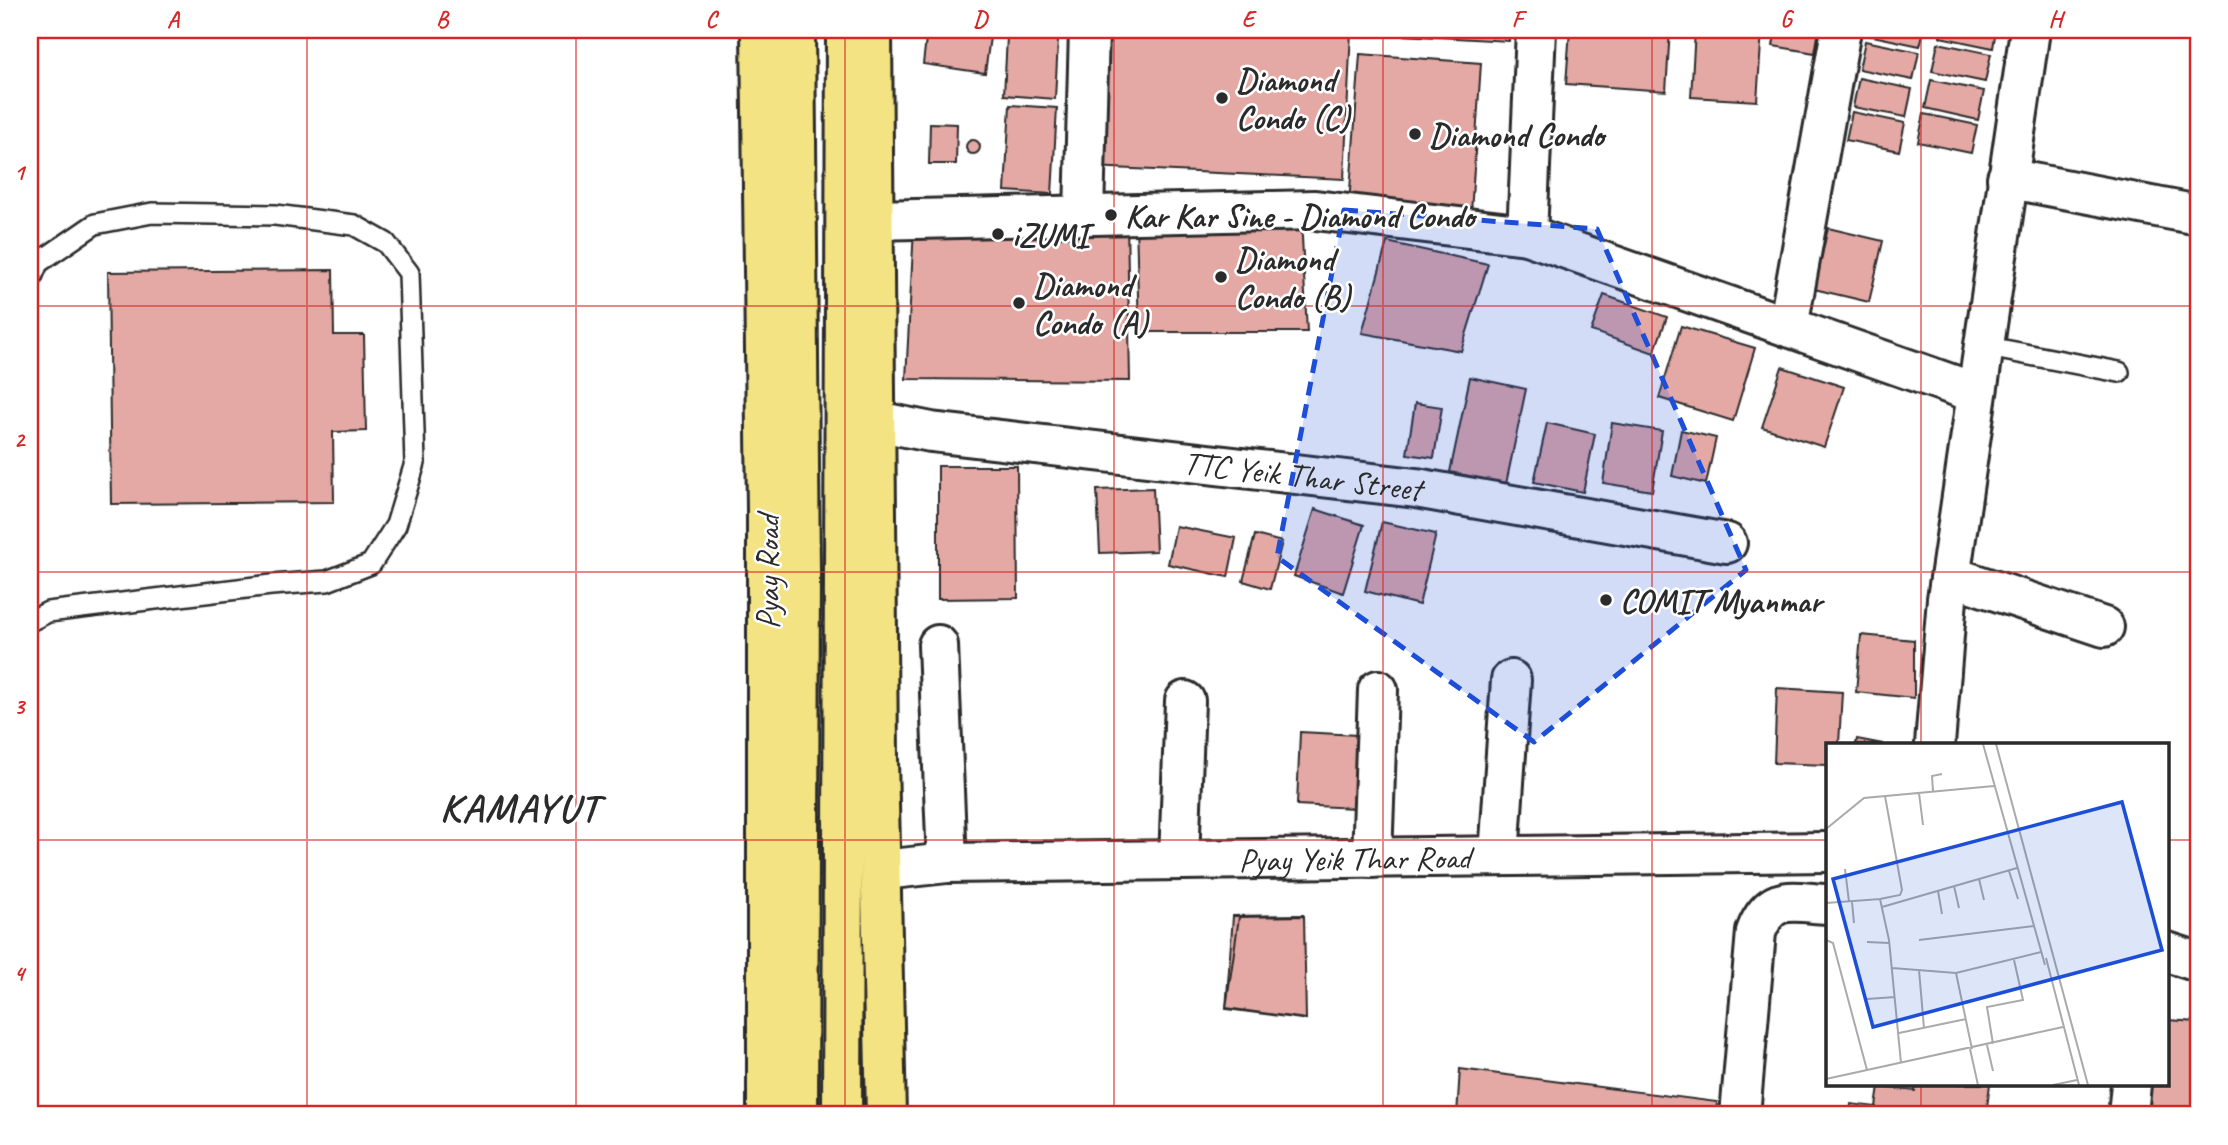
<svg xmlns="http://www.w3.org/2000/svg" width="2228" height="1145" font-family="Caveat,sans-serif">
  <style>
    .building { fill: #e4a9a5; stroke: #2b2b2b; stroke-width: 2 }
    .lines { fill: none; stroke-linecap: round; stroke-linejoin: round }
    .service-casing { stroke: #2b2b2b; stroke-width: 24 }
    .minor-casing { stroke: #2b2b2b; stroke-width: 44 }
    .primary-casing { stroke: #2b2b2b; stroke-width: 44 }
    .trunk-casing { stroke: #2b2b2b; stroke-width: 44 }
    .service { stroke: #fff; stroke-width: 19 }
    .minor { stroke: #fff; stroke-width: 38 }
    .primary { stroke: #f4e382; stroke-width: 38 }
    .trunk { stroke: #f4e382; stroke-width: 38 }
    .marked { fill: #1d4ed8; fill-opacity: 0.2; stroke: #1d4ed8; stroke-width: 5; stroke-dasharray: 14 9; stroke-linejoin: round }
    .grid { fill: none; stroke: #d62828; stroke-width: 2; stroke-opacity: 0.55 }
    .poi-dot { fill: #2b2b2b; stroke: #fff; stroke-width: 2.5 }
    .labels { text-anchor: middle; stroke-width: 5; stroke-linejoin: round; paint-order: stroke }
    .poi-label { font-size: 33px; font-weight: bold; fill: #2b2b2b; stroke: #fff; text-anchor: start }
    .street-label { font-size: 33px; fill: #2b2b2b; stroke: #fff }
    .district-label { font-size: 40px; font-weight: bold; letter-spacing: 2px; fill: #2b2b2b; stroke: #fff }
    .inset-road { fill: none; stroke: #aaa; stroke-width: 2 }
    .view { fill: #1d4ed8; fill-opacity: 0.15; stroke: #1d4ed8; stroke-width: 3.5 }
    .inset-edge { fill: none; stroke: #2b2b2b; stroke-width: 3.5 }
    .neatline { fill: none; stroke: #d62828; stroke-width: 2.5 }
    .grid-label { font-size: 23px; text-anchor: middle; font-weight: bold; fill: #d62828 }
  </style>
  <rect width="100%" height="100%" fill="#fff"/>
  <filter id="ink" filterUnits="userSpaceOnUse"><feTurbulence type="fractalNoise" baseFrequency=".0143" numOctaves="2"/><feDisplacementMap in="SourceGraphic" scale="14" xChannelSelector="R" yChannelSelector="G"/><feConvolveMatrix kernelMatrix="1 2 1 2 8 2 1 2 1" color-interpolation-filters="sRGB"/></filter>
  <g filter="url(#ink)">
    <g class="building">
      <path d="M927 30H991L985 73 923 64Z"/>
      <path d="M1099 30H1351L1344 179 1092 167Z"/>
      <path d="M1383 30H1510L1509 41 1383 34Z"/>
      <path d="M1570 30H1670L1666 91 1566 84Z"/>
      <path d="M1695 30H1762L1757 101 1691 97Z"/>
      <path d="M1776 30H1819L1815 53 1773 46Z"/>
      <path d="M1869 30H1924L1920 46 1868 35Z"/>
      <path d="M1941 30H1996L1993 48 1940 37Z"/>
      <path d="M1007 36 1058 40 1055 99 1004 95Z"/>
      <path d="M1865 41 1919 52 1913 80 1859 69Z"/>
      <path d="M1938 43 1991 54 1985 82 1932 71Z"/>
      <path d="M1360 54 1481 63 1471 213 1349 204Z"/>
      <path d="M1859 78 1912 89 1906 117 1853 107Z"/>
      <path d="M1931 80 1984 91 1978 120 1925 108Z"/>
      <path d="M1010 105 1057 108 1052 194 1005 191Z"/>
      <path d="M1852 112 1905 123 1899 151 1846 140Z"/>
      <path d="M1924 114 1977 125 1971 153 1918 142Z"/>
      <path d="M930 123 957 124 956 164H929Z"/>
      <circle cx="973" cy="147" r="7"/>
      <path d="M1301 218 1307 332H1139L1136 221Z"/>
      <path d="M1127 221 1130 381 906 379 914 228Z"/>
      <path d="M1828 228 1883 241 1869 302 1814 289Z"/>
      <path d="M1387 242 1488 264 1461 351 1362 333Z"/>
      <path d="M333 270 334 335H364L366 431 333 432 334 502 111 504 108 272Z"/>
      <path d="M1604 295 1667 317 1654 353 1591 331Z"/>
      <path d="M1681 326 1755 348 1733 421 1659 398Z"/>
      <path d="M1782 367 1844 387 1824 447 1762 427Z"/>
      <path d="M1470 377 1526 389 1506 484 1450 472Z"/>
      <path d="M1415 403 1442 407 1434 458 1407 454Z"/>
      <path d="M1547 423 1595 434 1583 492 1534 482Z"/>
      <path d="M1612 423 1662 431 1652 491 1603 483Z"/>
      <path d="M1681 430 1716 438 1706 484 1672 476Z"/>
      <path d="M938 466H1017L1018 598 938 599Z"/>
      <path d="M1153 488 1156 551 1100 553 1097 490Z"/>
      <path d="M1315 509 1364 525 1343 593 1294 576Z"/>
      <path d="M1382 522 1436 534 1419 605 1365 591Z"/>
      <path d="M1176 526 1236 538 1228 577 1168 564Z"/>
      <path d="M1255 535 1282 542 1270 589 1243 581Z"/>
      <path d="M1861 635 1914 640V698L1856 692Z"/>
      <path d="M1777 688 1842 692 1839 744H1827V765L1774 763Z"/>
      <path d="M1300 732 1357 735 1354 808 1297 805Z"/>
      <path d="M1857 739 1883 744H1856Z"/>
      <path d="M1303 915 1302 1019 1226 1009 1233 916Z"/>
      <path d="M1304 916 1306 1019 1226 1008 1239 917Z"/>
      <path d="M2167 1020 2198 1022V1115H2141L2143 1084H2167Z"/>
      <path d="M1460 1069 1717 1102 1716 1115H1457Z"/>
      <path d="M1916 1084H1990L1986 1115H1850L1851 1104 1876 1107 1879 1087 1915 1091Z"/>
    </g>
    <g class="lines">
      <g class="service-casing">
        <g id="service">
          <path d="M30 282 38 263 95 224 152 213 275 215 354 225 386 243 409 273 415 463 396 525 371 564 327 581 271 585 48 612 30 621"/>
          <path d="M1983 346 2119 372"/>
        </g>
      </g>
      <g class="minor-casing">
        <g id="minor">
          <path d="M2007 178 2198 215"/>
          <path d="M1084 214 1089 30"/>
          <path d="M872 220 1315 210 1527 235 1976 393"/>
          <path d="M1527 235 1536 30"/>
          <path d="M1788 327 1841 30"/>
          <path id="s1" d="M876 421 931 432 1416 488 1727 543"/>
          <path d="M1951 576 2104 627"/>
          <path d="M938 645 947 863"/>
          <path d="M1935 744 1947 599 2030 30"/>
          <path d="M1499 856 1511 680"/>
          <path d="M1372 858 1378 690"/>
          <path d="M1179 860 1185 701"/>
          <path id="s2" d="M883 870 947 863 1827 852"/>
          <path d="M2167 952 2198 962"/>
          <path d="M1740 1115 1756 932C1771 893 1791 902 1827 904"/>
          <path d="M2128 1115 2131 1084"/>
        </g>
      </g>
      <g class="primary-casing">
        <g id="primary">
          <path d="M761 30 767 510V1115"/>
          <path d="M872 30 878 759 886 1115"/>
        </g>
      </g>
      <g class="trunk-casing">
        <g id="trunk">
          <path d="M795 30 800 572 798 1115"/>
          <path d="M842 1115 846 30"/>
        </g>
      </g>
      <use href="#service" class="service"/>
      <use href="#minor" class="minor"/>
      <use href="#primary" class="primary"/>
      <use href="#trunk" class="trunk"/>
    </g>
  </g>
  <path class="marked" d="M1344 210 1597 229 1746 570 1534 742 1277 557Z"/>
  <path class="grid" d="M307 30V1115M576 30V1115M845 30V1115M1114 30V1115M1383 30V1115M1652 30V1115M1921 30V744M30 306H2198M30 572H2198M30 840H1827M2167 840H2198M1921 1084V1115"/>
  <g class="poi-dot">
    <circle cx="1222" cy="98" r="7"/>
    <circle cx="1415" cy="134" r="7"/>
    <circle cx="1111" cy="215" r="7"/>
    <circle cx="998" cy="234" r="7"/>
    <circle cx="1221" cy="277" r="7"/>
    <circle cx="1019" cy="303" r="7"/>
    <circle cx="1606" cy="600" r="7"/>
  </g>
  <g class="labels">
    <g class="poi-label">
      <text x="1236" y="91">Diamond<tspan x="1236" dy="38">Condo (C)</tspan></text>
      <text x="1429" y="146">Diamond Condo</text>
      <text x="1125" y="227">Kar Kar Sine - Diamond Condo</text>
      <text x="1012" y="246">iZUMI</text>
      <text x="1235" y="270">Diamond<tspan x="1235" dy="38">Condo (B)</tspan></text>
      <text x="1033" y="296">Diamond<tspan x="1033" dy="38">Condo (A)</tspan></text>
      <text x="1620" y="612">COMIT Myanmar</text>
    </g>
    <g class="street-label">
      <text dy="12" stroke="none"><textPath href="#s1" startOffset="430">TTC Yeik Thar Street</textPath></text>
      <text transform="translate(767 572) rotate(-90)" y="12">Pyay Road</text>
      <text dy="12" stroke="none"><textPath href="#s2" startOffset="472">Pyay Yeik Thar Road</textPath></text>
    </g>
    <g class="district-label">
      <text x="520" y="821">KAMAYUT</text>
    </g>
  </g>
  <g transform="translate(1826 743)">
    <rect width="343" height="343" fill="#fff"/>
    <path class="inset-road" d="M157 1 219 222M170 1 262 342M107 48 106 33 116 31M93 50 97 82M0 86 38 55 168 43M19 126 23 159M183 128 192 156M153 136 158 157M128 143 133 165M112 148 116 171M54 156 74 152 76 147 59 53M26 159 28 180M0 160 54 156 63 197 75 320M56 164 191 125M0 197 7 200 41 327M93 197 208 183M41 199 63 200M220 215 253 342M66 225 130 230 215 209M93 227 98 285M130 230 146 306M41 256 69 254M73 290 140 276M167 301 161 264 197 257 188 217M161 302 167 328M144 306 152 342M0 336 237 284M227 342 251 337"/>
    <path class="view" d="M296 59 336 207 47 284 7 136Z"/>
    <rect width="343" height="343" class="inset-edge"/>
  </g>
  <rect width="2228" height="1145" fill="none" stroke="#fff" stroke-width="77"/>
  <rect x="38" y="38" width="2152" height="1068" class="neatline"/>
  <g class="grid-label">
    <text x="173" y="27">A</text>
    <text x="442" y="27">B</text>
    <text x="711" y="27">C</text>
    <text x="980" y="27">D</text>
    <text x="1248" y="27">E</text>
    <text x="1517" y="27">F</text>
    <text x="1786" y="27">G</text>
    <text x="2055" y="27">H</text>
    <text x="19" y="180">1</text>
    <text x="19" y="447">2</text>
    <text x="19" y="714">3</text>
    <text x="19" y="981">4</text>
  </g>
</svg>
